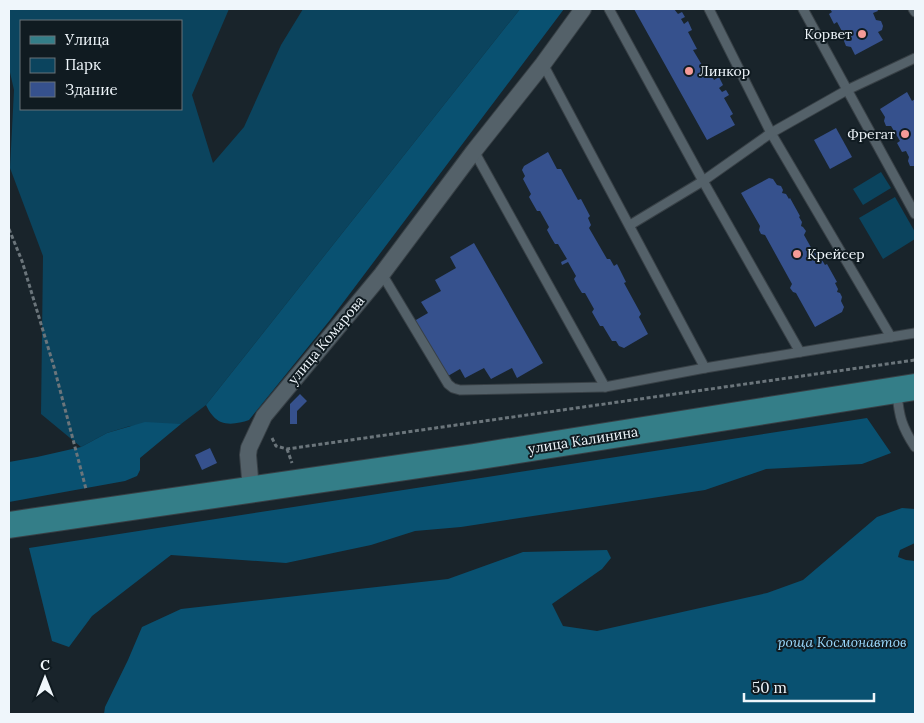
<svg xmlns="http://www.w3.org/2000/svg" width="924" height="723" font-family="Lora,serif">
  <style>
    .green { fill: #0b445e; fill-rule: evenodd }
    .forest { fill: #095171 }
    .building { fill: #36518d }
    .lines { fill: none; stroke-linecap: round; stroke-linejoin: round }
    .lane-casing { stroke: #384046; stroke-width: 11 }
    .street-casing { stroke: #384046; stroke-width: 18 }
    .primary-casing { stroke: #384046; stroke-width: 28 }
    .path { stroke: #6b757b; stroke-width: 3; stroke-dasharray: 4 2.5; stroke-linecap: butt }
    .lane { stroke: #546169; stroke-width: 9 }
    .street { stroke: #546169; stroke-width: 16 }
    .primary { stroke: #347e88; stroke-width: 26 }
    .poi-dot { fill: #f59b98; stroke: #101b21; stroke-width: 2 }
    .labels { text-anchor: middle; stroke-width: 4; stroke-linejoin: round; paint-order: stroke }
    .poi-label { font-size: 14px; fill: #eff6fb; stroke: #101b21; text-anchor: end }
    .street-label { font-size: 14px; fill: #eff6fb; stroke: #101b21 }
    .park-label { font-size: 14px; font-style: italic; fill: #9bd9fd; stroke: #101b21 }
  </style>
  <rect width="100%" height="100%" fill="#19242b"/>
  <g class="green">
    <path d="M9 9H229L192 95 213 163 244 127 281 45 303 9H520L206 405 181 424 130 426 107 433 81 447 41 414 43 256 10 168 14 90 9 68ZM21 21H181V109H21Z"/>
    <path d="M881 172 891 188 863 205 853 189Z"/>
    <path d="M895 197 915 232V239L883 259 859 218Z"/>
  </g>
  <g class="forest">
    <path d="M520 9H564L330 320 249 420C237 424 222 427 213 416 210 413 208 409 206 405Z"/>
    <path d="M867 418 891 453 862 464 766 469 705 490 461 527 415 531 371 545 286 563 171 555 92 616 69 647 52 641 29 548Z"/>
    <path d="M145 422 181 424 140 458V470L137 476 125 481 9 502V462L37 457 81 447 107 433Z"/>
    <path d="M902 508 915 509V543L900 550 898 557 906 560 915 561V714H104L105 707 128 660 142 627 181 609 448 579 523 552 607 550 611 558 602 569 552 604 563 626 597 631 767 593 803 580 877 517Z"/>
  </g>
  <g class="building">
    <path d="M634 9H674L678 14 682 12 685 17 681 19 684 24 688 21 692 30 688 32 697 49 693 50 702 65 705 64 714 80 719 77 723 85 719 88 722 92 726 90 729 95 724 98 733 114 730 116 735 125 707 140Z"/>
    <path d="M830 9H877L878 11 873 13 876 20 881 21 883 26 882 30 878 32 883 40 855 55 851 47 846 46 844 41 845 37 837 22 834 24 829 14 832 12Z"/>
    <path d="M907 92 912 101 915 99V166H910L908 161 909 157 906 151 902 152 897 143 900 141 891 126H886L884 121 885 117 880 109Z"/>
    <path d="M836 128 852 157 830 169 814 140Z"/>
    <path d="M548 152 557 169H561L578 200 581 199 590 216 588 218 591 225 589 228 607 259H610L614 266 617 264 626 282 624 283 641 314 639 317 648 334 624 348 619 346 616 341H612L603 326H600L592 312 594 309 585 293H582L577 285 574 279 576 276 568 262 562 265 561 262 567 259 558 244H555L552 239 547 230 549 227 540 211H537L529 197 531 194 523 179 525 176 522 170 524 166Z"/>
    <path d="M769 178 773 179 777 185 781 186 783 190 782 193 786 194 789 199 790 198 800 216 799 217 802 222 801 226 803 227 806 231 804 235 813 251 817 252 819 255V259L822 260 825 265 827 264 837 282 835 283 838 289 837 292 840 293 842 297 841 301 844 307 842 312 815 327 796 293 793 292 790 288 792 284 765 235 761 234 759 230 760 226 741 193Z"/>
    <path d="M474 243 543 363 517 378 512 368 491 379 484 368 465 378 460 369 441 380 409 324 428 313 421 302 441 291 435 280 456 268 450 257Z"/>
    <path d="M300 394 307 401 297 411V424H290V404Z"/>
    <path d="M210 448 217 463 202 470 195 455Z"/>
  </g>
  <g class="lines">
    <g class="lane-casing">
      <g id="lane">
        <path d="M609 9 703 181 800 352"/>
        <path d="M709 9 771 133 891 337"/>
        <path d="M803 9 915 214"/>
        <path d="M913 9 915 12"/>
        <path d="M543 64 705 368"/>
        <path d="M474 151 605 387"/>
        <path d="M630 225 703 181 771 133 847 90 915 58"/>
        <path d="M382 274 448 384 453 388 460 390 605 387 705 368 915 333"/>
        <path d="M897 393C899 417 902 427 915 447"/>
      </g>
    </g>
    <g class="street-casing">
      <path id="street" d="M251 490 248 455 249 448 264 416 382 274 474 151 543 64 583 9"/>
    </g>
    <g class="primary-casing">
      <path id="primary" d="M9 525 474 457 915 387"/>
    </g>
    <g class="path">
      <path d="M9 229 22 261 54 367 86 489"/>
      <path d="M272 438 276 446 287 449 915 360"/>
      <path d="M287 449 292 463"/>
    </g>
    <use href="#lane" class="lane"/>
    <use href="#street" class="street"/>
    <use href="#primary" class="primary"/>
  </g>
  <g class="poi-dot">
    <circle cx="862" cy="34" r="5"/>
    <circle cx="689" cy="71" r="5"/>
    <circle cx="905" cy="134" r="5"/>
    <circle cx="797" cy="254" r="5"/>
  </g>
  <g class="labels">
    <g class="poi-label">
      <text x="852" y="39">Корвет</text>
      <text x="699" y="76" text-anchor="start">Линкор</text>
      <text x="895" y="139">Фрегат</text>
      <text x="807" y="259" text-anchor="start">Крейсер</text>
    </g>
    <g class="street-label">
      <text transform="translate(326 340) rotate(-50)" y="5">улица Комарова</text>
      <text transform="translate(583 440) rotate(-9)" y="5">улица Калинина</text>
    </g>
    <g class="park-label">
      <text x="842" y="647">роща Космонавтов</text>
    </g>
  </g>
  <rect width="924" height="723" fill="none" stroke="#eff6fb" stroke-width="20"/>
  <rect x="20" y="20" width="162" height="90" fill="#101b21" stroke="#697378"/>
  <rect x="30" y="36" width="25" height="8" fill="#347e88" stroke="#697378"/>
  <text x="65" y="45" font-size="15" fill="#eff6fb">Улица</text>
  <rect x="30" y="58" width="25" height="15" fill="#0b445e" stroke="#697378"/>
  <text x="65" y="70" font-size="15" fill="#eff6fb">Парк</text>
  <rect x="30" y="82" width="25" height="15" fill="#36518d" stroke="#697378"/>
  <text x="65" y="95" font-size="15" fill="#eff6fb">Здание</text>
  <g transform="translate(45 678)" stroke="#101b21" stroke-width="4" paint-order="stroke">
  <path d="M0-4L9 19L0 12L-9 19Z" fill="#eff6fb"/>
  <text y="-8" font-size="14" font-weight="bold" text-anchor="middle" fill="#eff6fb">С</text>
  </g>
  <path d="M744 693v8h130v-8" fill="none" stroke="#eff6fb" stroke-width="2.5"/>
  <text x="752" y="693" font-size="15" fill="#eff6fb" stroke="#101b21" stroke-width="4" paint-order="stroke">50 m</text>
</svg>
